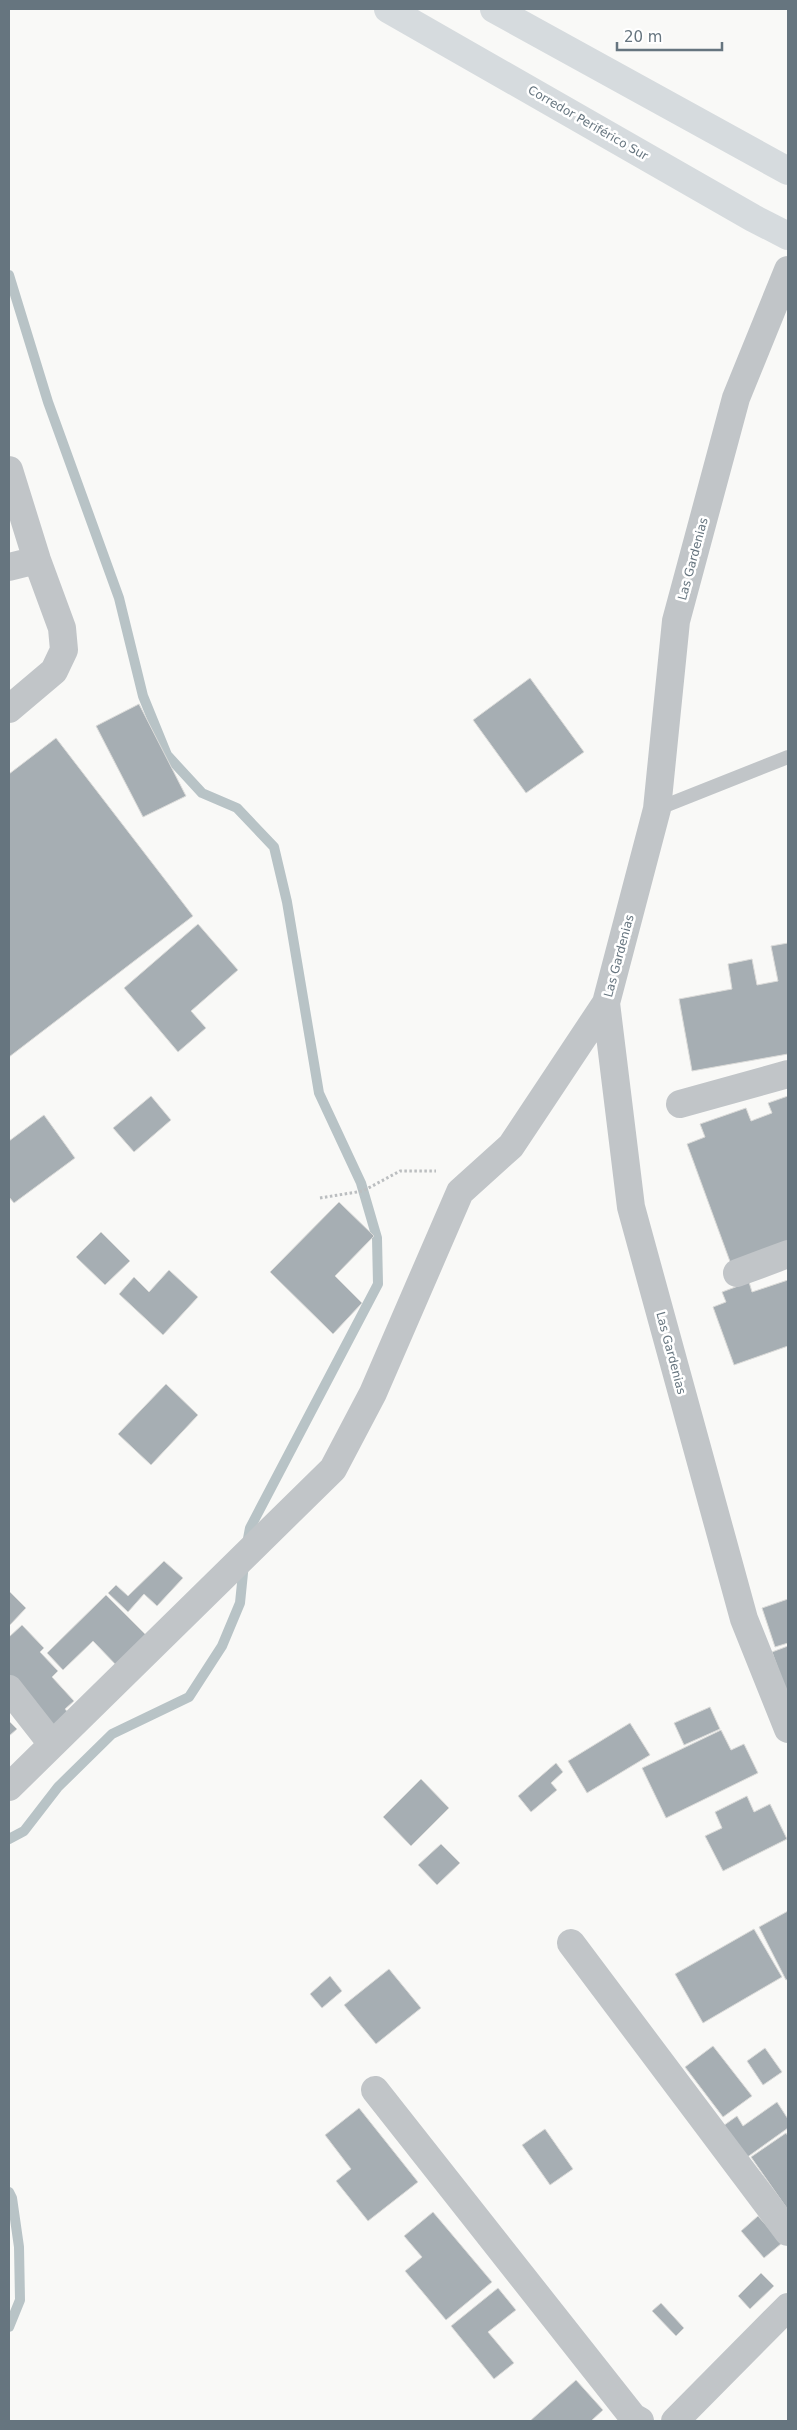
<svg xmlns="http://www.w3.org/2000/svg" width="797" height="2430" font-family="'DejaVu Sans',sans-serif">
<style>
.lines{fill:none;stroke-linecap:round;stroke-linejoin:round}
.stream{stroke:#b8c3c6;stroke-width:10}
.building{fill:#a6aeb3;stroke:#dbdbd9}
.path{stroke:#bbbec0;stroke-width:3;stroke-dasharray:2.5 2.5;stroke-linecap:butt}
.service{stroke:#c1c5c8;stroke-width:14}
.minor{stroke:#c1c5c8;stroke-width:28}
.primary{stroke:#d6dbde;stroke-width:28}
.labels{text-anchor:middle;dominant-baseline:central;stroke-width:5;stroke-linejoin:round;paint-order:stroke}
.street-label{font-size:12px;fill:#66757f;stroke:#fff}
</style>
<rect width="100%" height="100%" fill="#f9f9f7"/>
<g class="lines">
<path class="stream" d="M9 275 48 402 119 598 143 696 167 755 202 793 237 808 274 847 287 902 319 1093 361 1183 377 1238 378 1284 250 1528 247 1544
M9 1839 24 1831 58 1787 112 1734 189 1697 222 1646 240 1603 244 1563
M9 2192 12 2198 19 2247 20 2300 9 2327"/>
</g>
<path class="building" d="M530 678 584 752 526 793 473 720Z
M139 704 186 796 143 817 96 726Z
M56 738 193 916 9 1057V774Z
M198 924 238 970 191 1011 206 1028 178 1052 124 988Z
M788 943V1054L692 1071 679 999 732 989 728 964 752 959 757 985 778 981 771 946Z
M151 1096 171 1120 134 1152 113 1128Z
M788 1096V1247L732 1267 687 1144 705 1137 700 1124 746 1108 751 1121 772 1113 768 1103Z
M44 1115 75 1158 14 1203 9 1197V1141Z
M339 1202 374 1236 335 1276 362 1303 333 1334 270 1272Z
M101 1232 130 1261 105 1285 76 1257Z
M169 1270 198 1297 163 1335 119 1294 134 1277 149 1292Z
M788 1280V1346L734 1365 713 1307 726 1302 722 1292 749 1282 752 1292Z
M166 1384 198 1415 151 1465 118 1434Z
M164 1561 183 1578 157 1606 144 1594 128 1612 108 1593 116 1585 128 1596Z
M9 1591 26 1608 9 1626Z
M106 1595 148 1637 118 1667 93 1641 63 1670 47 1653Z
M788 1599V1643L775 1647 762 1608Z
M22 1625 44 1648 40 1652 58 1671 52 1677 74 1701 65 1709 70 1715 55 1729 9 1678V1637Z
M788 1646V1691L786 1692 772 1652Z
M710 1707 720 1729 684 1745 674 1723Z
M9 1721 17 1729 9 1736Z
M630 1723 650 1755 587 1793 568 1761Z
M721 1730 731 1750 744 1744 758 1773 666 1818 642 1768Z
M556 1763 563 1772 551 1783 557 1790 531 1812 518 1796Z
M421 1779 449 1808 411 1846 383 1817Z
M747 1796 754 1812 770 1804 787 1839 723 1871 705 1836 722 1828 715 1812Z
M441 1844 460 1863 437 1885 418 1865Z
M788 1911V1979L786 1980 759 1927Z
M754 1929 782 1977 703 2023 675 1974Z
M389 1969 421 2008 376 2044 344 2005Z
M330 1976 342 1991 322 2008 310 1994Z
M713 2046 752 2096 723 2117 685 2067Z
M765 2048 782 2072 763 2085 747 2061Z
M777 2102 788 2119V2128L746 2158 723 2126 737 2116 743 2126Z
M359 2108 418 2182 368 2221 336 2181 351 2169 325 2135Z
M545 2129 573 2169 550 2185 522 2145Z
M786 2133 788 2136V2210L751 2157Z
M433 2212 492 2282 446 2320 405 2271 422 2257 404 2236Z
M758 2216 782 2243 764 2258 741 2231Z
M761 2273 774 2286 750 2309 738 2296Z
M498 2288 516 2310 488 2332 514 2363 494 2379 451 2326Z
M661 2303 684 2328 676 2336 652 2311Z
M576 2380 603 2410 591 2421H530Z"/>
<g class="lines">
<path class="path" d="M320 1198 363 1191 400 1171H436"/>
<path class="service" d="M657 809 788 757"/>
<path class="minor" d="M788 270 736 398 676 621 657 809 606 1003 631 1207 744 1619 788 1729
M9 470 37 560 62 628 64 650 54 671 9 709
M9 567 37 560
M680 1104 788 1074
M737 1273 788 1254
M9 1689 52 1744
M9 1787 333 1469 373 1393 460 1192 511 1146 606 1003
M571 1943 788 2232
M375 2090 633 2417 640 2421
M675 2421 788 2307"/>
<path class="primary" d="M388 9 753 218 788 236
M494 9 788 171"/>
</g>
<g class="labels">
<g class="street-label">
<text transform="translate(588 123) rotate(30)">Corredor Periférico Sur</text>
<text transform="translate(693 559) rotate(-75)">Las Gardenias</text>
<text transform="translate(619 956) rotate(-75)">Las Gardenias</text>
<text transform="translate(671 1353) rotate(75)">Las Gardenias</text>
</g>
</g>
<rect width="797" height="2430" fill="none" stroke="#66757f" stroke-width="20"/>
<path d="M617 42v8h105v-8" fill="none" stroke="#66757f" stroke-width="2.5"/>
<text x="624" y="42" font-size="15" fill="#66757f" stroke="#ffffff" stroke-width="4" paint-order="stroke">20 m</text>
</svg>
